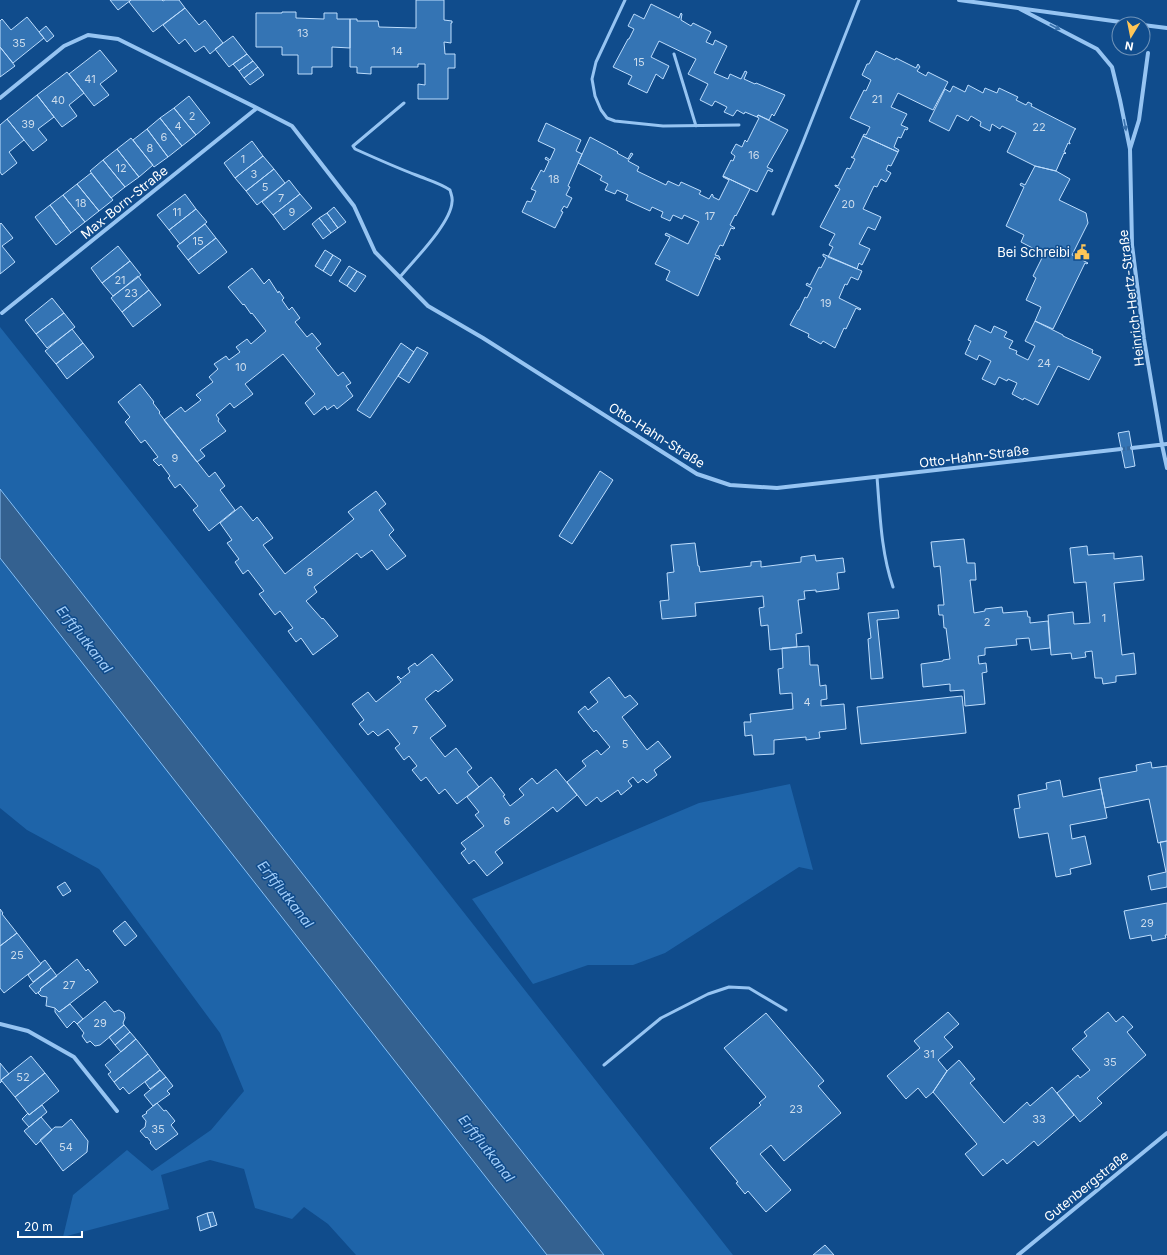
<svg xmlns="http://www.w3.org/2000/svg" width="1167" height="1255" font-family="Inter,sans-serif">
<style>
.green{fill:#1e64a9}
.water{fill:#346190;stroke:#87c0f6}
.building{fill:#3474b4;stroke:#bdddfd}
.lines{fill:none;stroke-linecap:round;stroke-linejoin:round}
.street-tunnel{stroke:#34679d;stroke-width:4;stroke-dasharray:4 2;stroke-linecap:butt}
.lane{stroke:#96c4f2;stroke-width:3}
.street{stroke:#96c4f2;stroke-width:4}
.oneway{fill:#3870ab}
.labels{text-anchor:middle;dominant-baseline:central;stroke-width:3;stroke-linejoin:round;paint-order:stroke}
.number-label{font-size:11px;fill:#ccdcec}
.street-label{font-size:13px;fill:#fff;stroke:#104c8c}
.poi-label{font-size:13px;fill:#fff;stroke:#104c8c;text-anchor:end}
.water-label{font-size:14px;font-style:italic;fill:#a2cefa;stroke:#104c8c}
</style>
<rect width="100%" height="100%" fill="#104c8c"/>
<path class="green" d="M0 327 311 718 733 1255H604L405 1004 0 489Z
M0 558 526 1228 547 1255H356L328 1224 304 1207 292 1219 255 1208 244 1169 210 1160 161 1175 169 1209 63 1237 73 1195 127 1150 152 1171 211 1130 244 1091 220 1033 99 869 27 830 0 808Z
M790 784 813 870 799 867 665 953 633 965H588L533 984 472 899 699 803Z"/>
<path class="water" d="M0 489 405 1004 604 1255H547L0 558Z"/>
<path class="building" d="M110 0H131L118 10Z
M131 0H162L163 1 165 0H179L185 8 153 32 129 2Z
M416 0H444V20L452 21V23H451V43L444 42 445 54H455V68H448V99H418V84L425 85V64H418V67H371V74L357 73V67H350V19H357V21H378L379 27 416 28Z
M651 4 679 18 681 13 682 14 681 20 691 26 693 23 711 32 706 42 713 45 715 40 727 46 714 73 728 79 730 74 741 79 745 71 747 72 744 79 755 84 756 83 785 95 774 116 772 114 769 120 758 115 757 117 745 112 744 114 737 110 733 116 724 112 727 107 715 101 712 106 700 100 708 84 688 74 696 59 659 41 651 57 669 66 663 79 656 74 647 93 628 84 632 76 613 67 628 39H629L634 29 628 26 634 14 644 19Z
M185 8 199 25 205 20 223 43 210 54 204 46 195 52 185 39 179 44 163 25Z
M282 12H296V18L324 19V13H337V19H350V48L332 47V67H312V74H298V55H282V47H256V13H282Z
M27 17 44 38 13 63 0 47V21L2 19 11 30Z
M46 26 54 36 47 42 39 32Z
M233 36 247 54 229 67 215 49Z
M0 47 15 66 0 77Z
M100 50 117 71 100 84 109 95 94 106 69 74Z
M876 51 895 60 896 58 916 68 918 64 920 67 917 71 926 76 928 72 948 82 933 110 898 93 891 107 907 114 901 125 908 128 907 130 905 129 901 138 898 137 894 147 899 150 898 152 863 136 864 134 866 135 870 127 850 118 864 90 866 91 871 80 862 75 867 64H869Z
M247 54 253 61 239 71 233 64Z
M253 61 258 67 244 78 239 71Z
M258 67 264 75 250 85 244 78Z
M67 72 84 93 69 105 77 116 62 127 37 95Z
M968 85 983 93 985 88 997 93 999 88 1018 97 1016 100 1026 105 1028 102 1032 104 1031 106 1076 129H1075L1069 142 1070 143V144L1068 143 1064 152 1066 153 1065 154 1064 153 1056 171 1035 166 1007 152 1016 133 1002 126 1000 129 992 124 990 131 980 126 981 122 971 116 968 121 957 115 949 131 929 121 945 89 950 92 953 86 965 92Z
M37 95 54 117 38 129 47 140 33 151 7 119Z
M189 96 210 123 196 135 174 108Z
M174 108 196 135 182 146 160 118Z
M758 115 788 130 767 167 773 170 772 172 768 170 757 192 723 176 731 160 733 161 735 156 731 153 736 144 742 147 745 140 747 142 759 118 757 117Z
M160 118 182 146 168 157 147 129Z
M7 119 24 140 9 152 17 163 2 175 0 172V125Z
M546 123 581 140 576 151 582 154 568 186 570 187 566 195 572 198 567 208 564 206 561 211 563 212 555 228 522 212 527 201 531 202 536 191 531 189 541 170 544 172 549 161 545 159 546 157 550 160 555 149 538 141Z
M147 129 168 157 154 167 133 140Z
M863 136 898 152 891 166 888 165 886 170 891 173 886 182 881 179 877 187 874 186 863 209 881 217 875 230 868 227 859 244 870 249 862 265 859 263 857 269 828 257 833 247 829 245 835 234 820 227 840 189 835 186V185L838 186 847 168 850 169 855 159 851 157H853Z
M590 137 618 152 617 153 628 159 631 153 633 154 628 161 639 167 637 171 666 185 668 181 679 186 681 182 701 191 699 194 709 199 712 194 713 195V197L719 200 729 180 723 177V176L750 189 736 216 735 215 730 225 735 228 734 229 731 228 723 246 720 245 715 255 719 256V257L720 258V260L715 257 698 296 666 280 670 271 655 264 670 237 665 235 666 233 688 244 699 222 684 215 682 219 673 215 670 221 661 217 663 212 652 207 650 211 626 200 628 195 617 190 615 194 605 190 608 184 600 180 602 176 578 163Z
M131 138 153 165 139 177 117 149Z
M252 141 263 156 235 178 224 163Z
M117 149 139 177 125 187 103 160Z
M263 156 274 169 246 191 235 178Z
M103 160 125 187 111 198 90 171Z
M1035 166 1056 171 1070 179 1059 200 1086 213 1088 223 1072 255 1088 263 1087 264 1085 263 1053 329 1035 321 1041 307 1026 300 1036 278 1033 276 1044 254 1021 242 1024 235 1006 226 1024 187 1020 185 1021 183 1025 185Z
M274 169 285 183 257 205 246 191Z
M91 173 113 200 99 211 77 184Z
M289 180 300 194 273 215 262 202Z
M77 184 99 211 85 222 63 195Z
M185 194 196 209 169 230 157 215Z
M300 194 312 208 284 230 273 215Z
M63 195 85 222 71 233 50 205Z
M50 205 71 233 56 245 35 217Z
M334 207 346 222 338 228 327 213Z
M196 209 207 222 180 244 169 230Z
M327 213 338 228 331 233 319 218Z
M319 218 331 233 323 239 312 224Z
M1 223 13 238 2 246 15 262 0 274V224Z
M205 224 216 238 188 260 177 246Z
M216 238 227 252 199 274 188 260Z
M118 246 130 261 102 283 91 268Z
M325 250 333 255 323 271 315 266Z
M823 254 862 271 858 280 851 277 847 285 845 284 839 298 861 309 860 310 856 308 846 329 844 328 835 348 823 341 821 344 808 337 809 334 790 325 798 310H799L805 297 807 298 812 288 806 285 807 283 810 285 819 267 821 268 826 258 823 256Z
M333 255 341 260 331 276 323 271Z
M130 261 141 275 113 296 102 283Z
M349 266 357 271 347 286 339 281Z
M252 268 264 284 269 279 278 293 279 291 284 298 282 300 289 310 292 307 300 318 295 322 307 337 312 333 321 344 316 348 338 376 343 372 351 383 346 386 353 396 337 409 334 405 327 410 325 406 314 415 305 403 315 394 283 354 245 384 253 394 234 408 230 403 216 415 219 419 218 421 226 431 200 450 205 456 197 462 164 420 181 407 185 412 201 400 196 395 213 382 209 377 218 369 214 364 226 356 229 360 240 352 236 347 247 339 251 344 266 331 252 313 251 314 244 304 243 305 228 287Z
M357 271 366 276 355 292 347 286Z
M138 276 149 290 122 312 111 298Z
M149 290 161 305 133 327 122 312Z
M52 298 64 313 36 334 25 320Z
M64 313 75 327 47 348 36 334Z
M1035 321 1063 335V336L1093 350 1092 353 1101 357 1089 380 1058 366 1038 405 1024 398 1023 400 1012 394 1017 383 1008 379 1007 381 999 377 995 385 982 379 991 361 979 355 977 360 965 354 971 341 968 340 975 325 991 333 994 326 1007 332 1004 337 1013 341 1009 348 1017 351 1016 354 1028 360 1035 346 1025 341Z
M72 329 83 343 56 364 45 351Z
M83 343 94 357 67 379 56 364Z
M401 343 414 352 370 418 357 410Z
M417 347 428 353 409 383 398 376Z
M140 384 154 402 153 403 160 412 159 413 209 477 215 472 225 486 220 490 235 510 209 531 193 510 198 506 180 484 175 488 168 478 170 476 161 464 159 466 153 460 158 457 145 440 141 443 125 422 130 417 118 402Z
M1129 431 1135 466 1125 468 1118 433Z
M600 471 613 480 572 544 559 536Z
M376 491 386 504 379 510 394 530 389 535 406 556 387 570 372 550 361 558 357 553 314 587 317 592 306 601 322 619 323 618 338 636 313 655 301 638 296 642 288 631 293 628 280 611 275 615 259 594 264 591 248 570 243 574 235 562 239 559 227 543 232 540 220 523 241 506 253 521 257 517 273 538 263 545 285 574 354 519 348 512Z
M964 539 967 563H975L976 580H970L974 613 985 611V609L1002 607 1003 613 1027 611 1028 617H1030V623L1048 621 1050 648 1031 650 1029 638 1016 639 1017 645 985 648V655L978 656 979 664 986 663 987 672 982 673 985 704 965 706 964 690 950 691V684L923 687 921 664 943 661V660L950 659 946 628H944L943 615H939L938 605H944L940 566 934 567 931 542Z
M695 543 698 566H699L700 572 751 566V562L761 561V567L801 562V557L815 555 816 561 843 558 845 572 837 573 839 589 816 592V590L804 591 805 599 798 600 802 633 796 634 797 647 770 650 768 625 761 626 759 608 764 607 763 596 695 603 696 616 662 619 660 601 669 600 667 573 674 572 671 545Z
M1087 546 1088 555 1114 553V559L1142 556 1144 580 1114 583 1122 655 1134 653 1136 674 1116 676V682L1103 684 1102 678H1095L1092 651 1085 652 1086 657 1072 659 1071 653 1051 655 1048 615 1073 612 1074 624 1090 623 1086 582 1074 583 1070 548Z
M898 610 899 618 877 620 883 678 871 679 868 639 871 638 868 613Z
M809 646 810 665H818L820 686 826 685 827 699 821 700V706L844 704 846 729 819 732 820 738 806 740V737L774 740V754L754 755 752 735 745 736 744 722H751L750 714 793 709 792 693 780 694 778 669 783 668 782 648Z
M432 654 453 680 438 692 436 690 425 699 446 726 430 738 445 757 456 748 472 768 467 772 479 787 457 804 445 789 439 794 426 777 421 781 412 770 417 766 409 756 404 760 395 748 400 744 388 729 378 736 373 731 368 735 359 724 364 720 352 704 368 692 376 702 401 682 397 677 398 676 401 679 410 672 408 668 415 663 417 666Z
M609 677 625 698 630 695 638 704 622 717 647 750 658 741 671 757 654 770 657 775 647 783 643 779 638 783 633 777 628 781 632 786 621 795 618 790 601 802 597 797 586 806 567 782 586 766 582 761 597 750 601 755 610 747 596 730 594 732 578 712 585 706 588 710 598 702 590 692Z
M962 696 966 733 861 744 857 707Z
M1151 762 1152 768 1167 766V841L1158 843 1149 799 1105 808 1099 778 1137 771 1136 765Z
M556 769 577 795 557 812 553 807 495 852 503 863 487 876 474 860 469 864 461 853 466 849 461 843 484 826 475 815 479 812 467 797 491 777 505 795 503 796 510 806 524 795 519 789 532 778 537 784Z
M1060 780 1063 797 1101 789 1107 818 1070 825 1072 839 1085 836 1091 864 1070 869 1071 874 1056 877 1048 833 1019 838 1014 809 1020 808 1018 795 1047 789 1046 783Z
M1167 841V887L1151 890 1148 876 1166 872 1160 842Z
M65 882 71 891 63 896 57 887Z
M1167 903V935H1165L1166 938 1152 941 1151 935 1130 939 1124 911Z
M0 909 3 913 2 914 17 933 0 946Z
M125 921 137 936 125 946 113 931Z
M17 933 41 964 4 993 0 988V946Z
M77 959 86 971 88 969 98 982 59 1012 55 1008 47 1006H46L47 997 41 996 38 993 41 990 40 989Z
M45 960 51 968 33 982 28 975 41 964V963Z
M51 968 57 976 40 989 41 990 36 994 29 986Z
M105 1001 114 1012 119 1010 124 1013 125 1018 123 1023 124 1025 100 1045 95 1046 90 1041 87 1043 82 1036 84 1033 77 1024Z
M70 1004 83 1019 77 1024 74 1021 67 1028 55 1012V1008L59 1012Z
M948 1012 959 1024 944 1037 953 1047 938 1060 947 1071 933 1092 926 1098 918 1088 906 1099 887 1076 920 1048 914 1041Z
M1108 1012 1116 1022 1123 1016 1133 1027 1127 1032 1146 1055 1097 1098 1102 1103 1080 1122 1057 1093 1078 1075 1080 1078 1090 1070 1072 1049 1087 1036 1084 1032Z
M766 1013 824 1081 818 1086 841 1113 784 1161 771 1145 760 1154 791 1190 766 1212 748 1191 745 1194 736 1183 738 1182 710 1148 761 1105 759 1103 766 1097 724 1048Z
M124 1025 130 1032 115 1045 109 1037Z
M130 1032 136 1039 121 1052 115 1045Z
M136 1039 148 1054 114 1082 108 1074 111 1072 105 1065Z
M148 1054 160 1070 129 1094 123 1087 120 1090 114 1082Z
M31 1056 45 1073 15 1097 1 1080Z
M959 1060 975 1079 970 1083 1004 1123 1027 1102 1030 1106 1052 1087 1074 1115 1038 1146 1034 1141 1007 1164 1003 1159 983 1176 965 1154 977 1144 933 1092 947 1071Z
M0 1063 9 1074 1 1080 2 1081 0 1083Z
M160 1070 166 1077 150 1089 145 1082Z
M45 1073 59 1091 29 1115 15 1097Z
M166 1077 173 1086 167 1091 170 1094 153 1106 144 1095Z
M157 1103 164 1111 166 1110 175 1121 171 1125 178 1134 156 1150 150 1143 151 1142 147 1137 146 1138 140 1131 145 1127 146 1121 142 1116 147 1113 146 1112Z
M42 1105 47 1112 29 1127 22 1119 28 1113 29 1115Z
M41 1117 52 1130 36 1145 24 1131Z
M71 1119 88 1141 87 1152 63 1171 40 1140 55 1127H62Z
M213 1212 217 1225 211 1227 207 1213Z
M207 1213 211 1227 200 1231 197 1217Z
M825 1245 834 1255H813Z"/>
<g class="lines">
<path class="street-tunnel" d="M1121 449 1132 448"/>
<path class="lane" d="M625 0 596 62 592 79 595 96 601 110 607 118 615 121 663 126 739 125
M674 54 696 126
M773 214 803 142 859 0
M400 277C414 260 451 223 452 202 453 198 451 194 450 190 440 183 428 180 416 175 395 167 375 158 355 149L353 146 404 103
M877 477C880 514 881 552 893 587
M604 1065 661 1018 708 994 729 987 749 988 786 1010"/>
<path class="street" d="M959 0 1135 24
M1020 9 1097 49 1112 67 1120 100 1130 149 1132 245 1144 339 1162 445 1167 468
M1143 25 1167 28
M0 98 64 46 88 35 118 39 257 108 292 126 354 206 375 252 428 306 483 338 697 474 730 485 777 488 1121 449
M1130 149 1139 120 1148 53
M2 313 257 108
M1132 448 1167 444
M0 1024 28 1031 74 1057 117 1111
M1018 1255 1167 1133"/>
</g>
<defs><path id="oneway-solid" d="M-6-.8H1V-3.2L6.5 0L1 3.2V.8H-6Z"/></defs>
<g class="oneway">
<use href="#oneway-solid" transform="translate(1055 27) rotate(28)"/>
<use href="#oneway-solid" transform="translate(1125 125) rotate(79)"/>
</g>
<defs>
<g id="civic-bare" transform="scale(1.2)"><path d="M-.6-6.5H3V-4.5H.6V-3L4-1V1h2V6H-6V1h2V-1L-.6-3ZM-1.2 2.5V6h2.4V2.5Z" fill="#ffc657" stroke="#104c8c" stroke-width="2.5" paint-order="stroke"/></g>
</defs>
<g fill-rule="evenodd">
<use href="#civic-bare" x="1082" y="252"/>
</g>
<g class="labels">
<g class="number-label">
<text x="303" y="33">13</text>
<text x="19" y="43">35</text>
<text x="397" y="51">14</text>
<text x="639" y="62">15</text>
<text x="90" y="79">41</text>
<text x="877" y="99">21</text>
<text x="58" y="100">40</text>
<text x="192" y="116">2</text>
<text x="28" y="124">39</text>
<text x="178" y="126">4</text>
<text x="1039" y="127">22</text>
<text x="164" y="137">6</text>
<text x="150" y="148">8</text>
<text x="754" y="155">16</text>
<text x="243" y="159">1</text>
<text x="121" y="168">12</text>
<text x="254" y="174">3</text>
<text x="554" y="179">18</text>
<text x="265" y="187">5</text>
<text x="281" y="198">7</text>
<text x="81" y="203">18</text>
<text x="848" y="204">20</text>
<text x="177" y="212">11</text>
<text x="292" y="212">9</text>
<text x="710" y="216">17</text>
<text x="198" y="241">15</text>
<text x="120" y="280">21</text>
<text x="131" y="293">23</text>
<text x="826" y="303">19</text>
<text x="1044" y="363">24</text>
<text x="241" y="367">10</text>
<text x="175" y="458">9</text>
<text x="310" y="572">8</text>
<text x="1104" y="618">1</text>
<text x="987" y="622">2</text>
<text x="807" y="702">4</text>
<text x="415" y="730">7</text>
<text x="625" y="744">5</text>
<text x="507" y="821">6</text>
<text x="1147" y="923">29</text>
<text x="17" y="955">25</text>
<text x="69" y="985">27</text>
<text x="100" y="1023">29</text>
<text x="929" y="1054">31</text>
<text x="1110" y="1062">35</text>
<text x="23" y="1077">52</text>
<text x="796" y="1109">23</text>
<text x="1039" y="1119">33</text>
<text x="158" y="1129">35</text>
<text x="66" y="1147">54</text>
</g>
<g class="street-label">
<text transform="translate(124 202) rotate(-39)">Max-Born-Straße</text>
<text transform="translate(1131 298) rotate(-97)">Heinrich-Hertz-Straße</text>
<text transform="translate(657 435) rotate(32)">Otto-Hahn-Straße</text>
<text transform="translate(974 456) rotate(-7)">Otto-Hahn-Straße</text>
<text transform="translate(1086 1186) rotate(-39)">Gutenbergstraße</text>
</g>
<g class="poi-label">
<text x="1070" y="252">Bei Schreibi</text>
</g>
<g class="water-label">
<text transform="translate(85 639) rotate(52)">Erftflutkanal</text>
<text transform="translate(286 894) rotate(52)">Erftflutkanal</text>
<text transform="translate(487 1148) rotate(52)">Erftflutkanal</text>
</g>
</g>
<g transform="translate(1131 36) rotate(190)"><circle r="19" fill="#104c8c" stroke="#7094ba"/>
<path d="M0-3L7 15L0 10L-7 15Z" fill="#ffc657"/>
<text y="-6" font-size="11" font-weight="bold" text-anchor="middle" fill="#ffffff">N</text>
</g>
<path d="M18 1231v6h64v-6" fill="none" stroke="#ffffff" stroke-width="2"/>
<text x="24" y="1231" font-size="12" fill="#ffffff" stroke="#104c8c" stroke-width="3" paint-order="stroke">20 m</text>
</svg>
